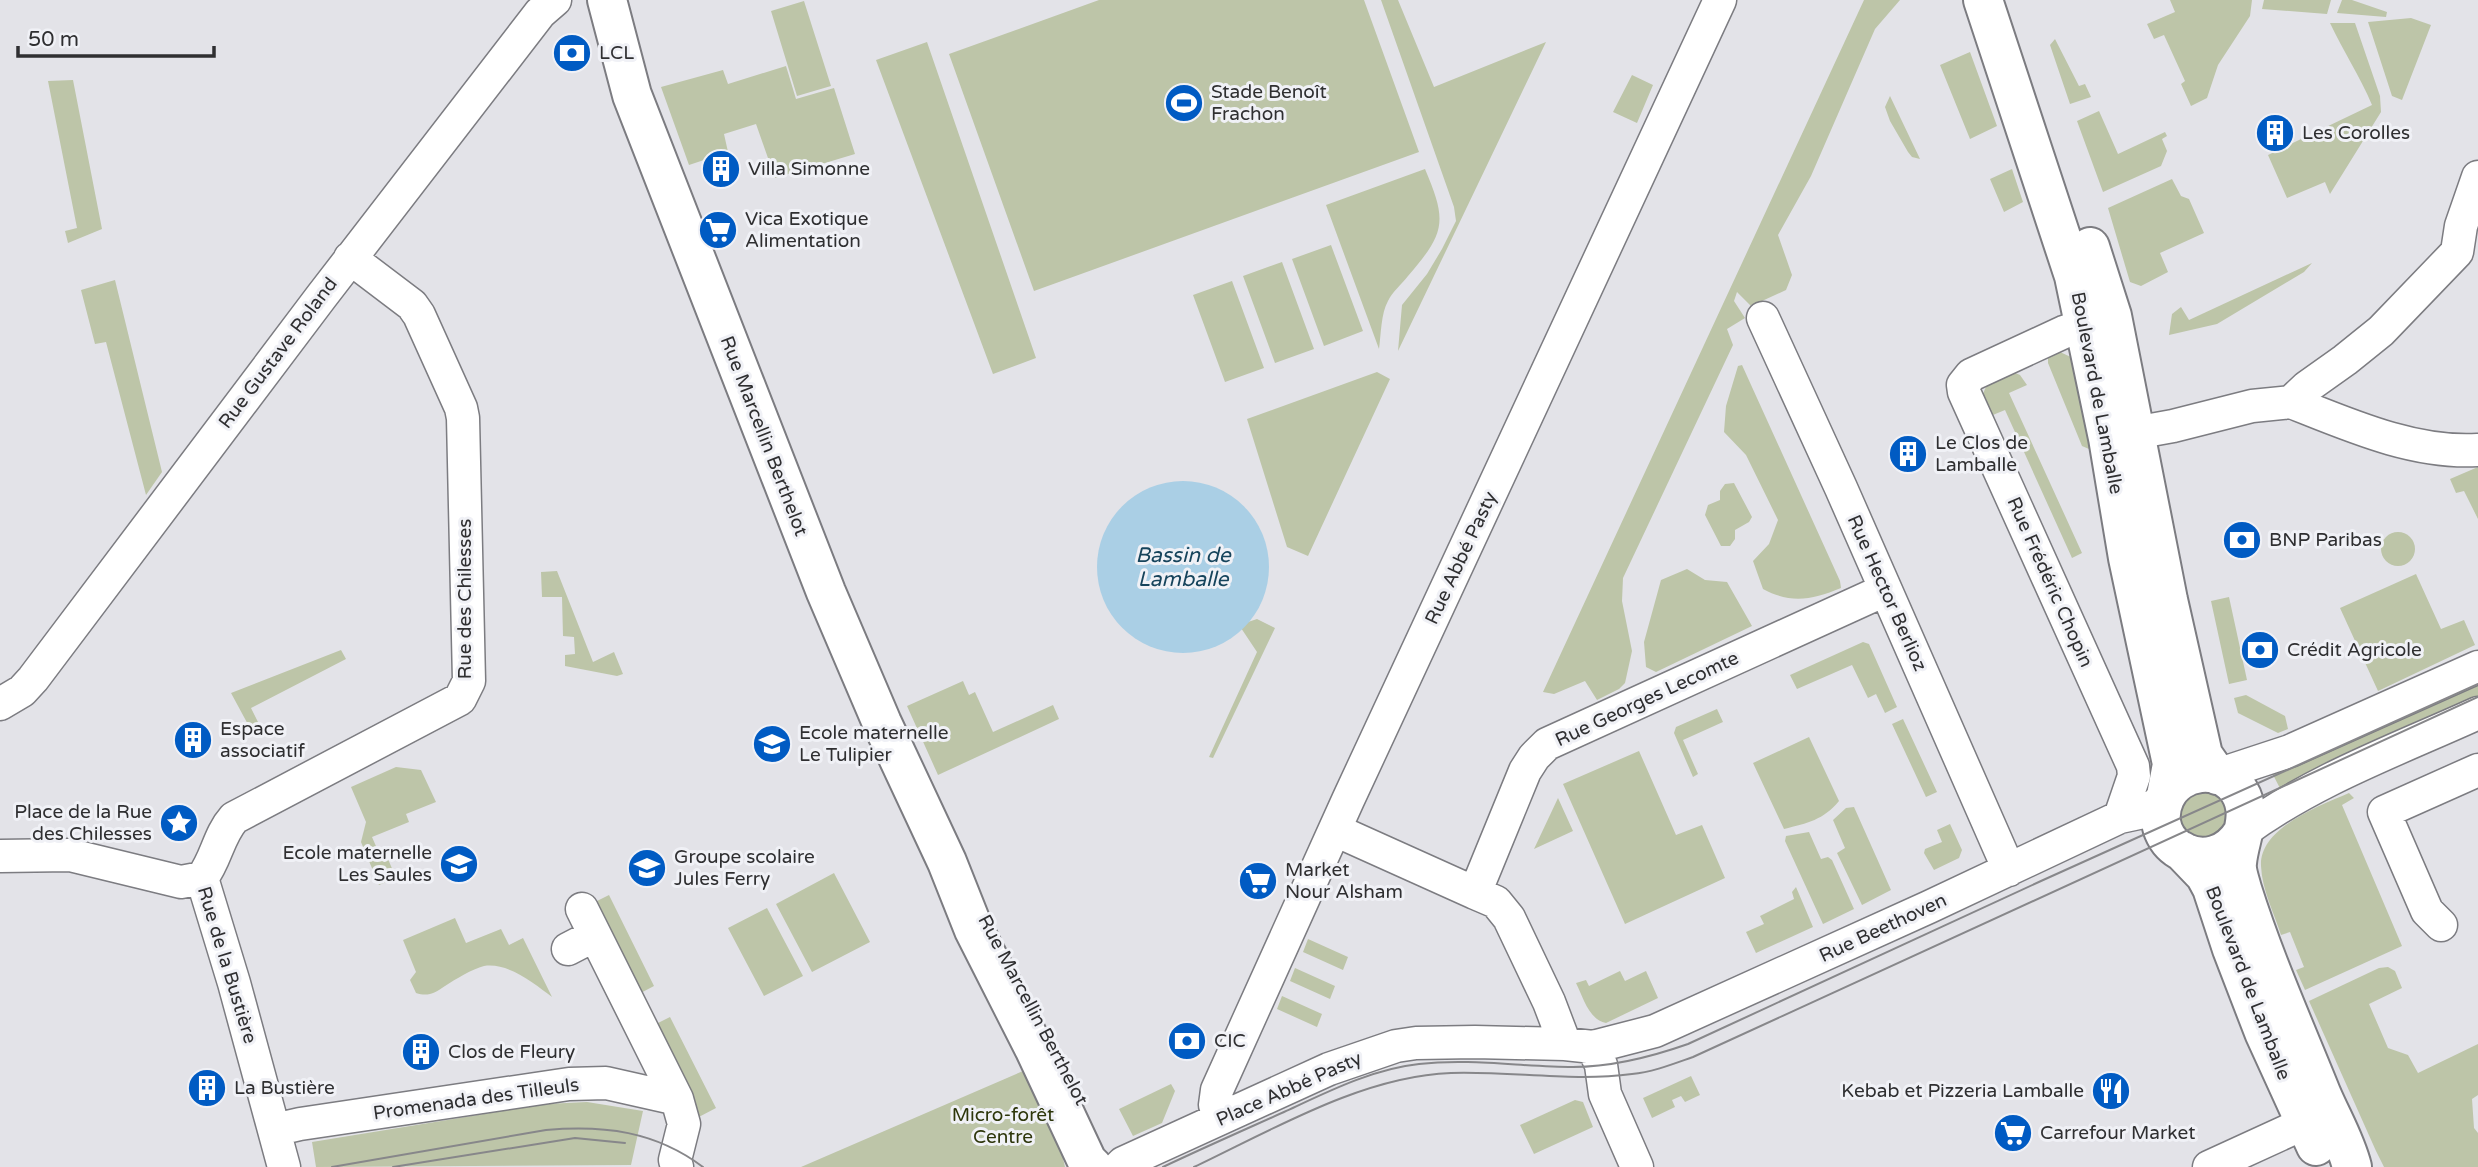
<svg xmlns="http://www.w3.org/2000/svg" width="2478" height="1167" font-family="'Varela Round',sans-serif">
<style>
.green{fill:#bdc5a8}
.water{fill:#aacfe5}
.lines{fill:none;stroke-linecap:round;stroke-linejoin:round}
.street-casing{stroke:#7c7c81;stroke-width:35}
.secondary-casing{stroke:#7c7c81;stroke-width:42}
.street{stroke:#fff;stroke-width:32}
.secondary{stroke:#fff;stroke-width:38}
.tram{stroke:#87878a;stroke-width:2}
.labels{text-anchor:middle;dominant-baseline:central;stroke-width:6;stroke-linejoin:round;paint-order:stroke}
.poi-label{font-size:19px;fill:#2f2f31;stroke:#f0f1f6;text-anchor:start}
.street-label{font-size:19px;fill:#2f2f31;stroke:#f0f1f6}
.park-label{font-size:19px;fill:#2d360a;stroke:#f0f1f6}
.water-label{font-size:21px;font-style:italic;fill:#16445c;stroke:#f0f1f6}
</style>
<rect width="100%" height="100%" fill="#e3e3e8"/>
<path class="green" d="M1099 0H1364L1419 152 1034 291 949 54Z
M1381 0H1398L1434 87 1546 42 1398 351 1402 305 1427 274 1442 249 1456 221 1454 207Z
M1864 0H1900L1875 29 1811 176 1778 235 1792 275 1786 290 1751 306 1737 292 1734 301 1745 318 1727 329 1733 345 1623 578 1622 601 1632 651 1625 683 1619 689 1597 700 1585 681 1554 694 1543 692Z
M2170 0H2252L2250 16 2218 65 2207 98 2191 106 2181 84 2185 81 2164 35 2154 39 2147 24 2175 12Z
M2264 0H2331L2327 14 2262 9Z
M2342 0H2352L2387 12 2386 17 2337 13Z
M804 1 831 86 797 96 771 11Z
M2411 18 2431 25 2402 100 2392 96 2368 22Z
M2330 23H2355L2380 96 2381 112 2330 194 2325 182 2287 198 2268 155 2372 105C2360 76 2343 51 2330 23Z
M2055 39 2079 86 2085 84 2091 97 2070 104 2050 45Z
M927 42 1036 358 993 374 876 60Z
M1970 52 1997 126 1970 139 1940 65Z
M786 66 796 99 834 88 855 154 775 178 756 124 724 134 728 152 689 165 661 87 723 70 728 84Z
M1632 75 1653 85 1637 123 1613 112Z
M73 80 102 229 68 243 65 231 77 228 48 81Z
M1890 96 1920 159 1912 157 1908 152 1890 121 1885 107Z
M2099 111 2118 154 2165 132 2167 136 2162 139 2167 151 2161 166 2103 192 2077 121Z
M1425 169C1447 221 1446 232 1408 276 1402 284 1392 292 1388 301 1381 313 1381 335 1379 349L1326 205Z
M2012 169 2023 202 2004 212 1990 179Z
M2172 179 2181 196 2189 199 2204 233 2160 253 2168 272 2141 286 2130 282 2108 208Z
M1331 245 1363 331 1324 346 1292 259Z
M1282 262 1314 349 1275 363 1243 276Z
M2312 263 2304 272 2217 324 2169 335 2172 314 2181 307 2189 320Z
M115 280 162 472 146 495 106 342 95 344 81 290Z
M1232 281 1264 368 1225 382 1193 295Z
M2060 352 2073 358 2091 445 2089 449 2082 446 2048 363V358Z
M1742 365 1840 581 1841 588C1812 600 1791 604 1763 589L1753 561 1769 544 1778 520 1746 455 1724 432 1726 406 1738 366Z
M1377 372 1390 379 1308 556 1287 547 1247 419Z
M2013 372 2020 375 2027 385 2009 393 2082 553 2072 558 2005 410 1988 417C1977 388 1985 383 2013 372Z
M2478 467V519L2464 491 2456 493 2450 479Z
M1734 483 1752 517 1749 522 1735 530V539L1730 546H1721L1705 515 1708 505 1720 500V491L1725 484Z
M2381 549a17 17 0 1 1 34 0a17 17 0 1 1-34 0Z
M1687 569 1705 580 1727 582 1752 626 1656 672 1646 667 1644 642 1661 580Z
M557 571 593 662 614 652 623 674 617 676 565 666V655L575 654 574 637 563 636 562 597H542L541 572Z
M2416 574 2441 629 2464 620 2475 645 2378 691 2340 608Z
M2229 597 2247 680 2229 684 2211 601Z
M1257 619 1275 628 1213 758 1209 757 1257 652 1239 625Z
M1863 642 1869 644 1897 707 1885 713 1876 694 1868 698 1852 665 1797 689 1790 675Z
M341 650 346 659 251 708 260 726 251 730 231 693Z
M2478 678V702L2284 796 2270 769Z
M963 681 969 695 975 692 993 732 1053 705 1059 719 938 775 907 706Z
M2246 695 2285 716 2288 729 2278 733 2238 713 2234 698Z
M1717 709 1723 722 1683 740 1698 774 1693 777 1674 733 1676 727Z
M1903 719 1937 792 1926 797 1892 724Z
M1809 737 1839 801C1823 820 1808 823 1784 829L1753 763Z
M1639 751 1676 835 1702 825 1725 878 1625 924 1563 784Z
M396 767 421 770 436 802 406 814 409 822 372 837 382 860 388 859 396 878 379 885 361 842 366 822 351 787Z
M2207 785 2234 810 2216 843 2181 834 2176 806Z
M2349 793 2354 798 2342 805 2402 946 2305 990 2296 970 2304 967 2290 932 2281 935C2274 913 2262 890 2261 866 2259 828 2319 806 2349 793Z
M1558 798 1573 831 1534 849Z
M1854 807 1891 890 1862 905 1837 853 1845 848 1833 820 1846 808Z
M1950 824 1962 850 1959 858 1934 870 1924 853 1925 849 1942 842 1937 830Z
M1809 832 1821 859 1828 857 1832 860 1854 909 1823 924 1785 841 1786 836Z
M834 873 870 942 812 972 776 904Z
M1796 887 1813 927 1756 953 1746 932 1764 924 1760 916 1794 899 1792 892Z
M609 895 654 986 635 996 591 904Z
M767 908 803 976 764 996 728 928Z
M455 918 466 943 501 929 509 945 523 938 552 997C535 984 508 962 484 966 472 969 456 979 445 986 435 993 428 997 416 993L410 980 416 972 403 940Z
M1308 939 1348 957 1343 970 1303 952Z
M2388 967 2395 971 2402 988 2369 1004 2388 1048 2408 1055 2418 1073 2478 1044V1095L2472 1099 2474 1128 2478 1133V1167H2384L2376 1151 2309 1001 2379 968Z
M1295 968 1335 986 1330 999 1290 981Z
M1620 971 1625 981 1646 971 1658 998 1606 1023C1589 1020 1583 997 1576 983L1586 980 1589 986Z
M1282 996 1322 1014 1317 1027 1277 1009Z
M670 1017 716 1108 695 1119 650 1027Z
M1023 1071 1062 1154 1065 1167H801Z
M1691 1076 1700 1095 1685 1102 1681 1096 1672 1100 1675 1107 1652 1118 1643 1098Z
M1171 1084 1175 1091 1162 1123 1133 1136 1119 1109Z
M1575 1100 1583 1102 1593 1127 1534 1154 1520 1125Z
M587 1102 643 1111 631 1165 316 1167 312 1142 546 1104Z"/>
<path class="water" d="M1097 567a86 86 0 1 1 172 0a86 86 0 1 1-172 0Z"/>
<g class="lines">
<g class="street-casing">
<path id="street" d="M1763 318 1841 488 2009 870
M2107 318 2064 332 1971 375 1963 385 1964 392 2133 766 2134 776 2120 817
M2291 402C2349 425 2414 454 2478 450
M2112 437 2173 426 2252 406 2291 402 2307 387 2345 360 2381 331 2457 252 2461 226 2478 177
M0 704 22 691 33 679 321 297 540 13 555 0
M2217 775 2290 751 2478 667
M1335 830 1475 893 1525 771 1534 757 1547 744 1885 590
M2243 832C2313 780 2399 749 2478 713
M0 856 70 855 181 882 202 878
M202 878C217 858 218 836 234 818L460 699 469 681 463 418 461 408 419 315 412 305 350 258
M202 878 234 983 284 1167
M1475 893 1496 902 1509 918 1549 1002 1565 1044
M582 909 677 1099 684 1124 675 1160 677 1167
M2441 925 2427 911 2384 812 2478 770
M568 949 595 935
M1593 1047 1601 1065 1605 1094 1637 1167
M1221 1118 1215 1105 1217 1090 1348 800 1720 0
M274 1130 300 1124 569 1084 606 1083 677 1099
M1119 1167 1123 1163 1329 1069 1396 1046 1416 1043 1475 1042 1565 1044 1593 1047 1655 1031 1929 907 2120 817 2148 811 2166 796
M2209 1167 2305 1123"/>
</g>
<g class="secondary-casing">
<path id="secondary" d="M607 0 632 95 826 592 882 723 947 862 974 930 1035 1050 1087 1161 1093 1167
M1983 0 2074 276 2108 438 2128 558 2172 764 2166 796
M2090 247 2112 316 2168 600 2203 755 2217 775
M2243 832C2212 883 2143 847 2165 798 2178 769 2221 763 2239 791 2254 815 2239 838 2237 863 2236 871 2240 881 2242 889 2264 959 2294 1026 2321 1093 2331 1117 2346 1142 2352 1167
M2182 851 2205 875 2212 888 2232 949 2264 1032 2316 1146"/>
</g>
<use href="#street" class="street"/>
<use href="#secondary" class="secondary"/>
<path class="tram" d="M332 1167 546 1130C604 1125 655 1131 703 1167
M393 1167 575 1138 625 1143
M1163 1167C1203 1148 1244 1130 1284 1112 1327 1092 1372 1069 1419 1064 1471 1058 1522 1067 1573 1067 1613 1067 1651 1057 1688 1044L2041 881 2478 684
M1194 1167C1272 1130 1363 1076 1451 1073 1512 1071 1572 1082 1632 1074 1653 1072 1673 1064 1693 1057L2478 697"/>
</g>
<defs>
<g id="bank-disc" transform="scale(2.0125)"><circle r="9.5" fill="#005bc3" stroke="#f0f1f6"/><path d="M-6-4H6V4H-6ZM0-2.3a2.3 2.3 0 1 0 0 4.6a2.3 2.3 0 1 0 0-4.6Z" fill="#fff"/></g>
<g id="stadium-disc" transform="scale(2.0125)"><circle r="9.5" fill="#005bc3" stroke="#f0f1f6"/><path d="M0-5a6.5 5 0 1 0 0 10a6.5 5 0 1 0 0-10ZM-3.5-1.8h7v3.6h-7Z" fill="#fff"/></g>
<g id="building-disc" transform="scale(2.0125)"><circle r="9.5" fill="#005bc3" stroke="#f0f1f6"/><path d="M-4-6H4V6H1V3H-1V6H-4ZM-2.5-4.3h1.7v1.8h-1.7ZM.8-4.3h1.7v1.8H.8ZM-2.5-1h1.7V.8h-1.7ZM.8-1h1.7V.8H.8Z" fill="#fff"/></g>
<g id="supermarket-disc" transform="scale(2.0125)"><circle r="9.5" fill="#005bc3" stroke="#f0f1f6"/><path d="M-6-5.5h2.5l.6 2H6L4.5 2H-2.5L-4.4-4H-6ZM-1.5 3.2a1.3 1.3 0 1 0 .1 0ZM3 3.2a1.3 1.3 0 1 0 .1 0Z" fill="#fff"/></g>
<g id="school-disc" transform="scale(2.0125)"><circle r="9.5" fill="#005bc3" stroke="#f0f1f6"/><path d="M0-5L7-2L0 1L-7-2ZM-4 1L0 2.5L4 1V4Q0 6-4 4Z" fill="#fff"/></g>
<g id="sight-disc" transform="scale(2.0125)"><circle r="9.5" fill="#005bc3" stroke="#f0f1f6"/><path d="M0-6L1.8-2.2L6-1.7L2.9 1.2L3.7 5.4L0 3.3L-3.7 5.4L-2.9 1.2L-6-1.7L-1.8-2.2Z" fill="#fff"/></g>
<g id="restaurant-disc" transform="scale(2.0125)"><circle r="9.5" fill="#005bc3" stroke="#f0f1f6"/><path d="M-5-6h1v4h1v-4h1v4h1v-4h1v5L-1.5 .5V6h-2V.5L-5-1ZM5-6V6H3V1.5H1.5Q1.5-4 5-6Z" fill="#fff"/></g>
</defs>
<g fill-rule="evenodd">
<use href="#bank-disc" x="572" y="53"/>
<use href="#stadium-disc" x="1184" y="103"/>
<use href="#building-disc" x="2275" y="133"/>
<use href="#building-disc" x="721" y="169"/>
<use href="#supermarket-disc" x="718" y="230"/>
<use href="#building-disc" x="1908" y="454"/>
<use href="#bank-disc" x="2242" y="540"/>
<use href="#bank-disc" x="2260" y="650"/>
<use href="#building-disc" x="193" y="740"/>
<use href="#school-disc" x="772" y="744"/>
<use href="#sight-disc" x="179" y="823"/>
<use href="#school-disc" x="459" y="864"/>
<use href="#school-disc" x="647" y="868"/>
<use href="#supermarket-disc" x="1258" y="881"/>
<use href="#bank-disc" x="1187" y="1041"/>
<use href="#building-disc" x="421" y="1052"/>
<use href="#building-disc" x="207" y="1088"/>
<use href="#restaurant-disc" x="2111" y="1091"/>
<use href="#supermarket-disc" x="2013" y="1133"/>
</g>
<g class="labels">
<g class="poi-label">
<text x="599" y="53">LCL</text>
<text x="1211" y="92">Stade Benoît<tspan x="1211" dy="22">Frachon</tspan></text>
<text x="2302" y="133">Les Corolles</text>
<text x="748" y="169">Villa Simonne</text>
<text x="745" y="219">Vica Exotique<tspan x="745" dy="22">Alimentation</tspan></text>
<text x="1935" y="443">Le Clos de<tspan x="1935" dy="22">Lamballe</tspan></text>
<text x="2269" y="540">BNP Paribas</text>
<text x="2287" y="650">Crédit Agricole</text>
<text x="220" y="729">Espace<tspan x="220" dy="22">associatif</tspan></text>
<text x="799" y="733">Ecole maternelle<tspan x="799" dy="22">Le Tulipier</tspan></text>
<text x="152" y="812" text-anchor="end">Place de la Rue<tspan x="152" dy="22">des Chilesses</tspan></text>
<text x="432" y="853" text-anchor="end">Ecole maternelle<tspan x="432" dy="22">Les Saules</tspan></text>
<text x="674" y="857">Groupe scolaire<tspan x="674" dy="22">Jules Ferry</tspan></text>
<text x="1285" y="870">Market<tspan x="1285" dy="22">Nour Alsham</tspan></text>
<text x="1214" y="1041">CIC</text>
<text x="448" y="1052">Clos de Fleury</text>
<text x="234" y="1088">La Bustière</text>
<text x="2084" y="1091" text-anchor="end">Kebab et Pizzeria Lamballe</text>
<text x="2040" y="1133">Carrefour Market</text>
</g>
<g class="street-label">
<text transform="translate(278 353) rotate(-53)">Rue Gustave Roland</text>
<text transform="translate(2097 393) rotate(79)">Boulevard de Lamballe</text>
<text transform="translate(764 436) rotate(69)">Rue Marcellin Berthelot</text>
<text transform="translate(1461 558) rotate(-65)">Rue Abbé Pasty</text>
<text transform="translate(2050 582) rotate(66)">Rue Frédéric Chopin</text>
<text transform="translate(1887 593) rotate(66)">Rue Hector Berlioz</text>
<text transform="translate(465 599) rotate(-90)">Rue des Chilesses</text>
<text transform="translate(1647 699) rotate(-25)">Rue Georges Lecomte</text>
<text transform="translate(1883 928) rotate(-25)">Rue Beethoven</text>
<text transform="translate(227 965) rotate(73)">Rue de la Bustière</text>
<text transform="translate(2248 983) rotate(69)">Boulevard de Lamballe</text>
<text transform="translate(1033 1010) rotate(62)">Rue Marcellin Berthelot</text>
<text transform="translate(1289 1089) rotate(-24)">Place Abbé Pasty</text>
<text transform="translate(476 1099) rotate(-8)">Promenada des Tilleuls</text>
</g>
<g class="park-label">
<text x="1003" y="1115">Micro-forêt<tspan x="1003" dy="22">Centre</tspan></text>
</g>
<g class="water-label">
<text x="1183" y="555">Bassin de<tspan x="1183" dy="24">Lamballe</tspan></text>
</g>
</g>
<path d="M18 46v10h196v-10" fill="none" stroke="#2f2f31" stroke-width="3.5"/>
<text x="28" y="46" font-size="21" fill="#2f2f31" stroke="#f0f1f6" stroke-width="5" paint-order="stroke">50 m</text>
</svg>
